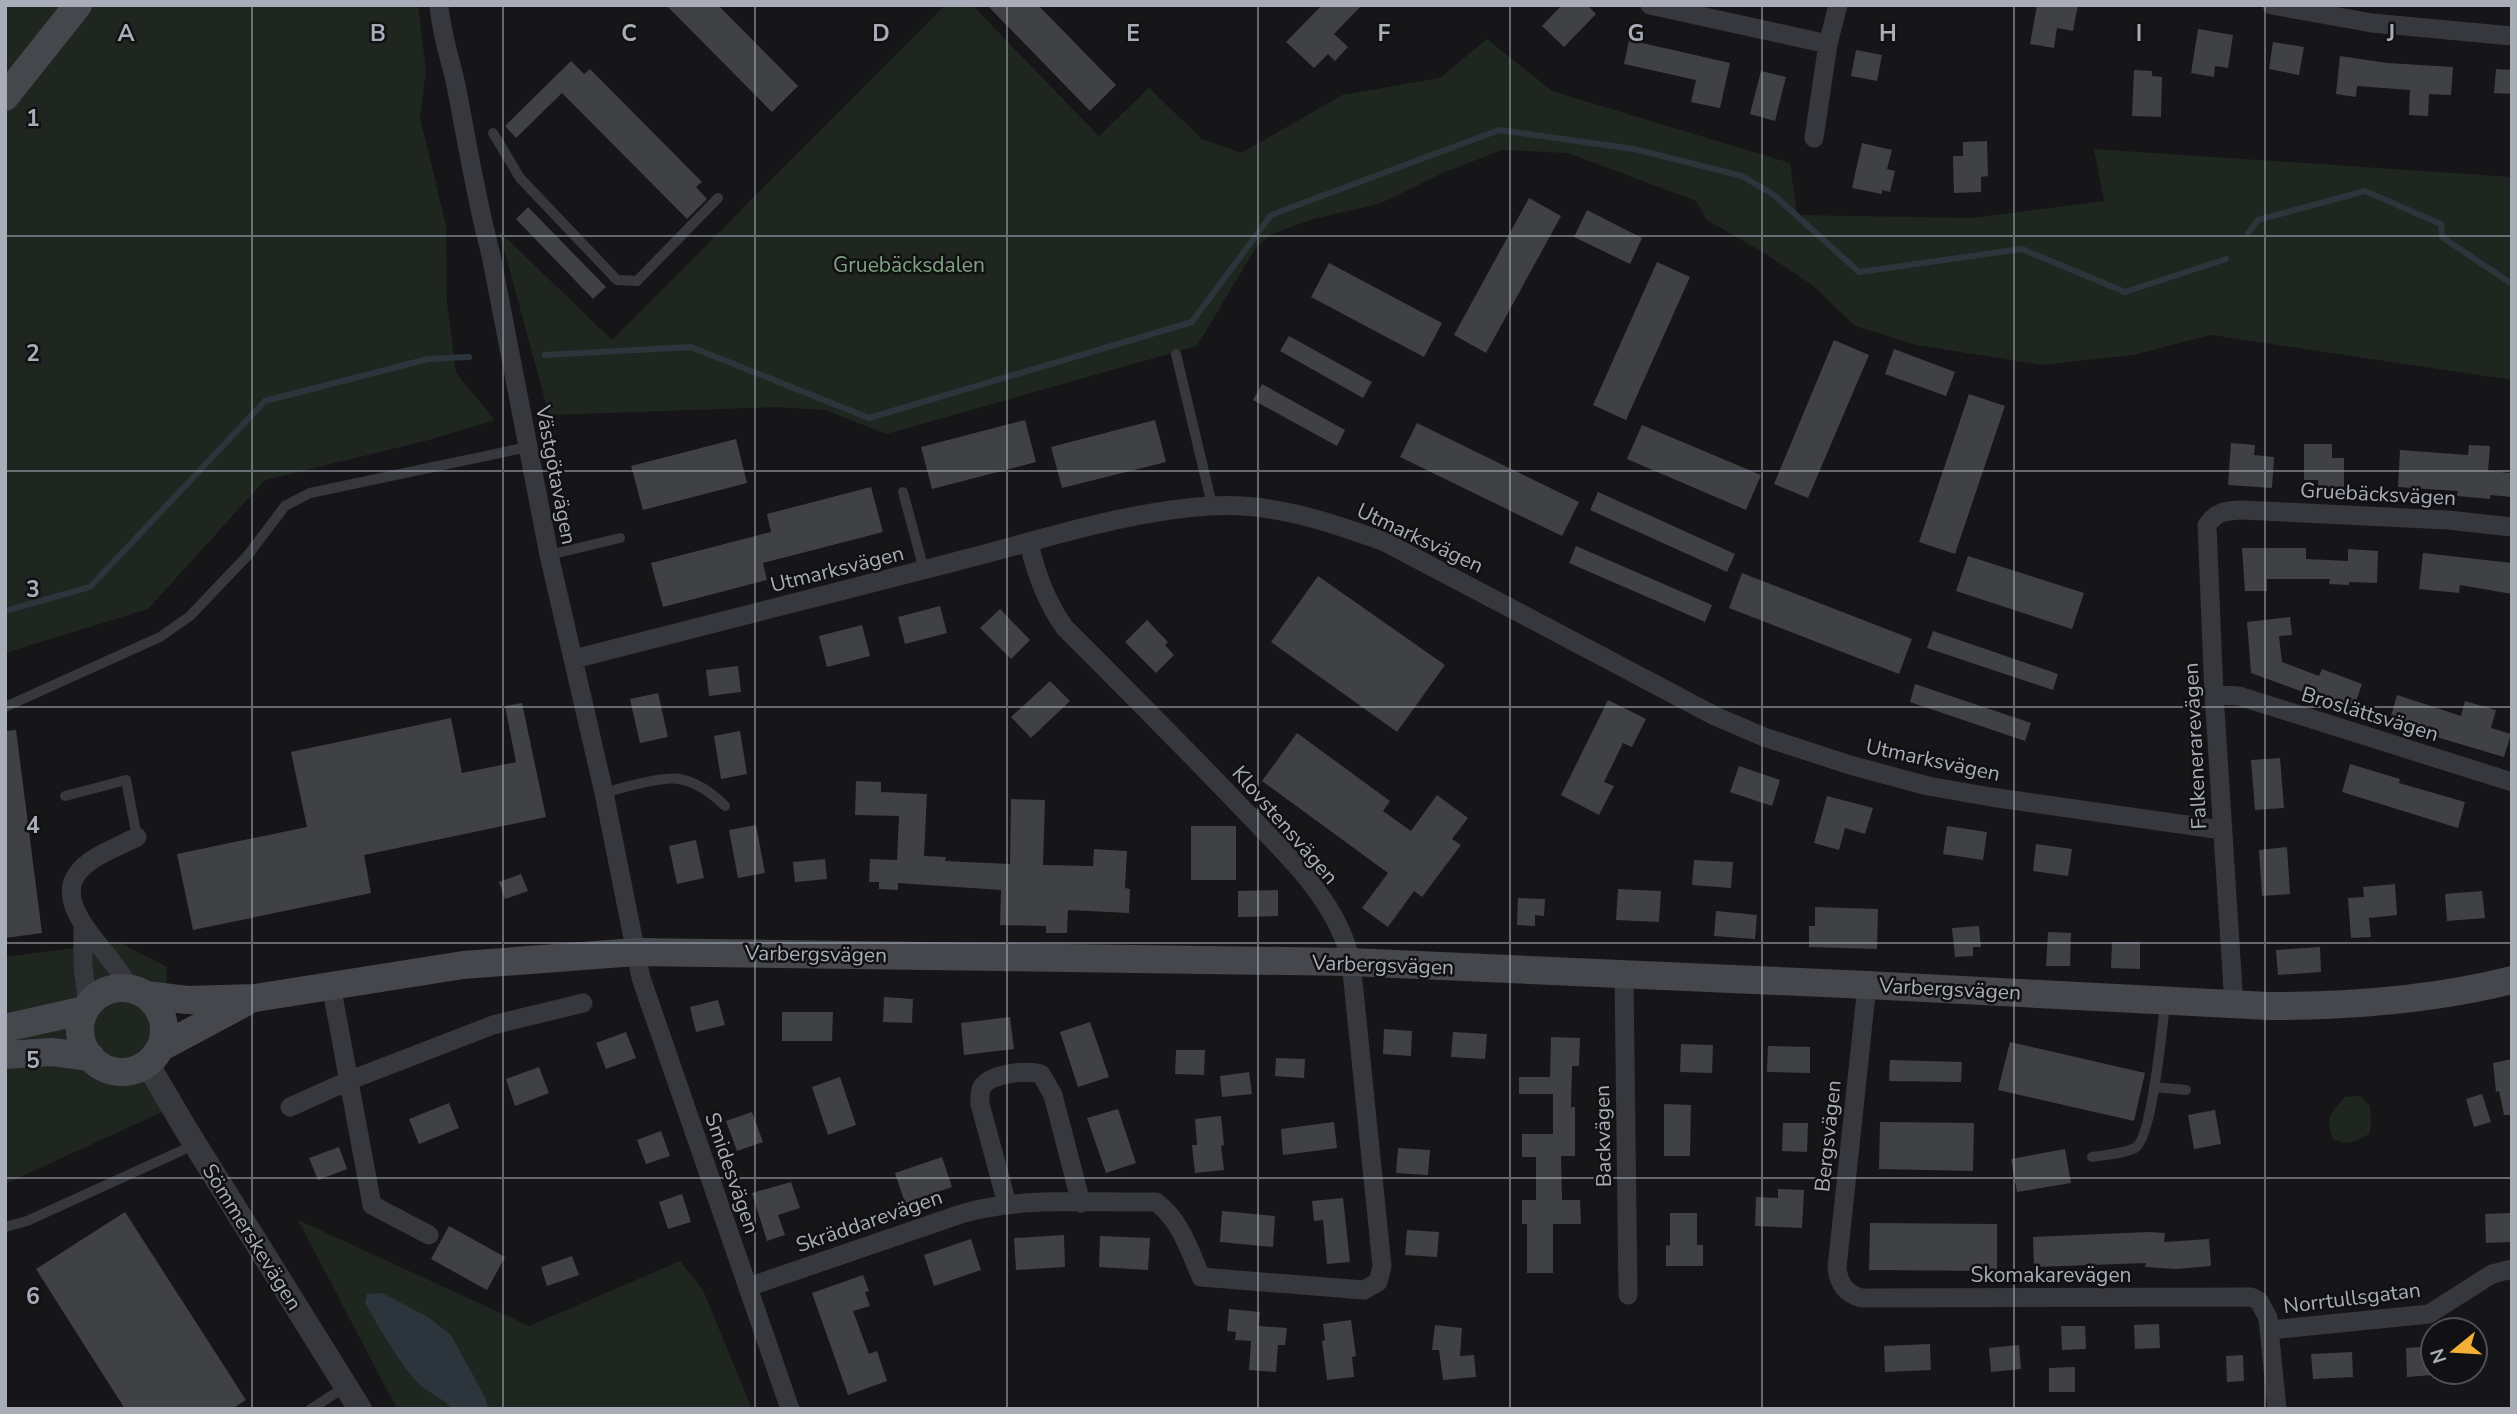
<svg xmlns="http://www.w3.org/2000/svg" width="2517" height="1414" font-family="'Nunito Sans',sans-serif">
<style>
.green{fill:#1e261f}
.water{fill:#2c353c}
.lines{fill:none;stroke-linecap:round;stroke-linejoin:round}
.stream{stroke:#2c353c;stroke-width:6}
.building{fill:#404145}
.service{stroke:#37383d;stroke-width:10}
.minor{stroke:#37383d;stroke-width:19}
.tertiary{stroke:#37383d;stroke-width:24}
.secondary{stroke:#45474d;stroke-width:28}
.grid{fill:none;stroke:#a8adb8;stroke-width:2;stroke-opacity:0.55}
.labels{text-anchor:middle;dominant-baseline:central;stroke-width:5;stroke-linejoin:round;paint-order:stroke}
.park-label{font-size:21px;fill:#7fa381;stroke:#111113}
.street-label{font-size:21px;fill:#a8adb8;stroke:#111113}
.grid-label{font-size:23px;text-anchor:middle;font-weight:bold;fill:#a8adb8;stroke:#111113;stroke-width:5;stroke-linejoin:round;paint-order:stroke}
</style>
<rect width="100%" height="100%" fill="#161618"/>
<path class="green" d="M5 5H418L426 71 420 118 446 225 447 302 456 373 495 420 429 440 265 480 148 609 5 653Z
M945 5H972L1099 136 1149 88 1202 139 1242 153 1342 95 1440 78 1487 39 1552 91 1790 163 1797 215 1972 218 2104 201 2094 149 2512 177V380L2211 335 2133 355 2042 365 1917 345 1855 326 1812 285 1764 253 1707 220 1696 201 1568 153 1502 150 1445 172 1379 204 1313 219 1272 234 1256 247 1197 346 886 434 825 410 775 407 549 415 499 231 612 340Z
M119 942 167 967 162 1112 5 1184V957Z
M2360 1096 2370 1106 2371 1126 2369 1134C2355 1142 2348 1146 2333 1139 2325 1117 2330 1114 2345 1097Z
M298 1220 529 1326 680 1261 703 1290 752 1409H488L486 1399 365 1303C379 1327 398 1362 417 1382 427 1393 442 1397 452 1409H397Z"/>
<path class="water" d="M382 1293 428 1317 451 1335 486 1399 488 1409H452C442 1397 427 1393 417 1382 399 1363 378 1326 365 1303L367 1294Z"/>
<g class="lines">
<path class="stream" d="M2248 233 2258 220 2365 191 2441 224 2442 237 2512 284
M545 355 691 347 869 418 1192 322 1271 215 1499 130 1634 149 1742 176 1774 195 1859 272 2022 249 2125 292 2226 259
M5 611 90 587 265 401 428 359 469 357"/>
</g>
<path class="building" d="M666 5H718L798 86 772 112Z
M987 5H1038L1116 85 1090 111Z
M1322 5H1362L1334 34 1348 47 1335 61 1328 54 1314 68 1286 42Z
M1562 5H1587L1596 14 1564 47 1542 26Z
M2037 5H2078L2073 31 2057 28 2054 48 2030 44Z
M2198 29 2233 35 2228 68 2215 66 2214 77 2191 73Z
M1629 40 1730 63 1720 108 1691 102 1696 80 1624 64Z
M2273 42 2304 47 2299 75 2269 69Z
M1856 50 1882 55 1877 81 1851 76Z
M2340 56 2387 63 2453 67 2451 95 2429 94 2428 116 2409 115 2410 90 2357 86 2356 97 2336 94Z
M571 61 584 74 590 69 702 182 696 187 707 199 687 219 562 93 516 138 505 126Z
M2496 69 2512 70V94L2494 93Z
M2134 70 2152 71V76L2162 77 2161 117 2132 116Z
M1761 71 1786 77 1775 121 1750 114Z
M1987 141 1988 176 1981 177V192L1954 193 1953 156H1963V142Z
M1862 143 1892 150 1887 169 1895 171 1890 192 1882 190V194L1852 188Z
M1529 198 1561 216 1486 353 1454 335Z
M528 207 606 287 593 299 516 219Z
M1587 210 1642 238 1630 264 1574 237Z
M1657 262 1690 277 1626 420 1593 405Z
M1329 263 1442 323 1424 357 1311 297Z
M1289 336 1372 382 1363 398 1280 351Z
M1834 340 1869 355 1808 498 1774 484Z
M1894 349 1955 372 1946 396 1885 374Z
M1262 384 1345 430 1337 446 1253 400Z
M1969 394 2005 406 1955 554 1919 542Z
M1025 420 1036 462 932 489 921 447Z
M1155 420 1166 462 1062 488 1051 447Z
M1417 423 1579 502 1562 536 1400 457Z
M1642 425 1761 475 1746 510 1627 459Z
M736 439 747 483 643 510 631 466Z
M2231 443 2255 445 2254 455 2274 457 2272 488 2228 485Z
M2304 444H2332V458H2344V487H2318V480H2304Z
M2469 445 2490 446 2488 471 2512 473V497L2490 495V499L2457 496 2458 491 2398 487 2400 450 2468 455Z
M871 487 883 532 763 563 767 580 663 607 651 563 771 532 767 514Z
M1598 492 1735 554 1727 572 1590 510Z
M1576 546 1712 605 1705 622 1569 563Z
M2242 548H2306V559L2348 561V549L2378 551 2377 583 2349 582V585L2329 584 2330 579H2267V591H2245Z
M2423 553 2512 563V594L2460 585 2459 593 2419 589Z
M1968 556 2084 593 2072 629 1956 591Z
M1742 573 1912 639 1899 674 1729 608Z
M1318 576 1445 665 1397 732 1271 642Z
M940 606 947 633 905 644 898 617Z
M1000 609 1030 640 1011 659 980 628Z
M2290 617 2292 635 2279 636 2282 662 2319 676 2322 669 2362 684 2353 710 2251 673 2247 622Z
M1147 620 1168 642 1165 645 1174 655 1156 673 1125 642Z
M862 625 870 656 827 667 819 636Z
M1933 631 2058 674 2053 690 1927 648Z
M738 666 741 692 709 696 706 670Z
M1050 681 1070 701 1031 738 1011 717Z
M1915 684 2031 723 2025 741 1910 702Z
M658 693 668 737 640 743 630 699Z
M2397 695 2461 716 2465 701 2496 710 2491 728 2511 734 2504 757 2389 723Z
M1608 700 1646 719 1632 747 1623 743 1604 782 1614 786 1599 815 1561 795Z
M522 703 546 817 364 855 371 893 193 930 177 854 307 827 291 752 451 718 462 773 516 762 505 706Z
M16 730 42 933 5 938V731Z
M740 731 747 774 721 779 714 736Z
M1297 733 1390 801 1383 811 1411 831 1437 795 1468 818 1452 839 1461 845 1422 897 1414 891 1388 927 1362 908 1388 873 1262 781Z
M2280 758 2284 808 2255 810 2251 760Z
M2350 764 2400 779 2399 783 2465 802 2458 828 2342 792Z
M1739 766 1780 780 1772 806 1730 792Z
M856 781 881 782V792L927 794 924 856 946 857 945 861 1010 864 1011 799 1045 800 1043 865 1093 866 1094 849 1127 851 1125 888 1130 889 1129 913 1068 910 1067 933H1046V926L1000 925 1001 890 898 883V890L879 889V882H869L870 859 897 860 899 816 855 815Z
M1827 796 1873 808 1865 834 1845 828 1839 850 1814 843Z
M756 825 765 873 738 878 729 830Z
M1191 826H1236V880H1191Z
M1947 826 1987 832 1983 860 1943 854Z
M696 840 704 878 677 884 669 846Z
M2036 844 2072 849 2068 876 2033 871Z
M2287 847 2290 894 2262 896 2259 850Z
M825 859 827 879 795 882 793 862Z
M1694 860 1733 862 1731 888 1692 885Z
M521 874 528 891 505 899 499 882Z
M2395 884 2397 915 2369 918 2371 937 2351 938 2348 898 2364 897 2363 887Z
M1618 889 1661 891 1659 922 1616 920Z
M1278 890V916L1238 917V891Z
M2482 891 2485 918 2447 921 2445 894Z
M1518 898 1545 899 1544 916 1535 915V926L1517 925Z
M1815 907 1878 909 1877 949 1809 947V926H1815Z
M1716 911 1757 915 1755 939 1714 936Z
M1979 926 1981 947H1973V956L1955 957 1952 928Z
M2048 932 2071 933 2070 966H2046Z
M2112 942H2140V969L2111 968Z
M2320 947 2321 972 2278 975 2276 950Z
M884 997 913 999 912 1023 883 1022Z
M718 1000 725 1025 696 1032 690 1007Z
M782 1012H833L832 1041H782Z
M1010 1017 1014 1049 964 1055 961 1023Z
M1090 1022 1109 1077 1078 1087 1060 1032Z
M1384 1029 1412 1031 1411 1056 1383 1054Z
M626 1032 636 1058 606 1069 596 1043Z
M1453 1032 1487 1034 1485 1059 1451 1057Z
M1551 1037 1580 1038 1579 1066H1572L1571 1107H1575V1156H1561L1562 1200H1580L1581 1224H1553V1273H1527V1224H1522V1200H1536V1157H1522V1134H1553V1094H1519V1077H1550Z
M2010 1042 2145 1073 2134 1121 1998 1090Z
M1681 1044 1713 1045 1712 1073 1680 1072Z
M1768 1046 1810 1047V1073L1767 1072Z
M1176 1050H1205L1204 1075 1175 1074Z
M1276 1058 1305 1059 1304 1078 1275 1076Z
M2512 1059V1115H2504L2499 1091 2496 1092 2493 1063Z
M1890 1060 1962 1062 1961 1082 1889 1081Z
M539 1067 549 1093 515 1106 506 1079Z
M1249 1072 1252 1094 1222 1097 1220 1076Z
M840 1077 856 1125 828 1135 812 1087Z
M2482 1094 2491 1122 2474 1127 2466 1099Z
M449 1103 459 1128 419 1144 409 1119Z
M1664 1104 1691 1105 1690 1156H1664Z
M1118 1109 1136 1163 1106 1173 1087 1118Z
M2215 1110 2221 1144 2194 1149 2188 1115Z
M752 1112 763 1142 737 1151 726 1121Z
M1221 1116 1224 1145 1221 1146 1224 1170 1195 1173 1192 1145H1197L1195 1119Z
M1334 1122 1337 1148 1283 1155 1281 1129Z
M1880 1122 1974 1123 1973 1171 1879 1169Z
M1783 1123H1808L1807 1152 1782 1151Z
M661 1131 670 1156 646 1164 637 1140Z
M339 1147 347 1169 318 1180 309 1158Z
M1398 1148 1430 1150 1428 1175 1396 1173Z
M2065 1149 2071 1183 2017 1192 2011 1159Z
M942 1157 952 1187 905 1203 895 1173Z
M791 1182 800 1208 778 1215 785 1235 767 1241 752 1193Z
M1778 1189 1804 1190 1802 1228 1755 1226 1756 1197 1778 1198Z
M682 1194 691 1222 668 1229 659 1202Z
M1343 1198 1350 1262 1327 1264 1323 1220 1314 1221 1312 1201Z
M1222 1211 1275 1216 1273 1247 1220 1242Z
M125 1212 246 1400 232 1409H125L36 1269Z
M1670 1213H1697V1245H1703V1266H1666V1245L1670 1246Z
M2511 1213 2512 1242 2486 1243 2485 1214Z
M1870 1223 1997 1224V1271L1869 1270Z
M449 1226 505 1257 487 1290 431 1259Z
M1407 1230 1439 1232 1437 1257 1405 1255Z
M2148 1232 2165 1233 2164 1242 2209 1239 2211 1266 2176 1269 2145 1267 2146 1263 2034 1267 2033 1237Z
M1064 1235 1065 1267 1016 1270 1014 1238Z
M1100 1236 1150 1238 1148 1270 1099 1267Z
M971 1239 981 1270 934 1286 924 1255Z
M572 1256 579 1275 547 1286 541 1267Z
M863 1275 869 1291 865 1292 870 1306 853 1311 869 1354 877 1351 887 1381 848 1395 812 1293Z
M1229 1309 1260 1312 1259 1326 1287 1328 1285 1345H1278L1276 1372 1249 1370 1251 1341 1235 1340 1236 1332 1227 1331Z
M1351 1320 1356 1356 1352 1357 1354 1377 1327 1380 1322 1341 1325 1340 1323 1324Z
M2159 1324 2160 1348 2135 1349 2134 1325Z
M1435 1325 1462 1328 1460 1356 1474 1355 1476 1377 1443 1380 1439 1350H1432Z
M2061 1326H2085L2086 1349 2062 1350Z
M1930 1344 1931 1370 1885 1372 1884 1346Z
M2019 1345 2021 1369 1991 1372 1989 1348Z
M2433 1346V1375L2407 1377 2406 1348Z
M2352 1352 2353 1377 2313 1379 2311 1354Z
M2243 1355 2244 1381 2227 1382 2226 1356Z
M2075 1367V1392H2049V1368Z"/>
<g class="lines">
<path class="service" d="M493 133 520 178 617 280 637 281 718 198
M1176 354 1212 505
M903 492 924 570
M549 555 620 538
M5 707 160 637 190 616 248 555 285 506 310 493 528 447
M604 793C621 788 663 776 679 779 697 782 713 794 725 806
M65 796 126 780 137 837
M2154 1087 2186 1090
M2092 1157C2104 1155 2123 1154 2135 1148 2152 1139 2162 1028 2165 1004
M5 1227 27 1221 194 1145
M311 1409 345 1387"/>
<path class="minor" d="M439 5C441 33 450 58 456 85 467 142 476 199 491 255L549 555 604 793 641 978 790 1409
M1650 5 1828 44
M2272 5 2372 23 2512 36
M1814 138 1828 44 1838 5
M574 659C702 627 830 594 958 561 1041 540 1125 511 1211 506 1271 502 1330 522 1385 542L1715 716 1764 737 1850 765 1928 786 1991 797 2222 830
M2214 694 2239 696 2512 782
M83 925V966L88 1005
M1624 976 1628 1295
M331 985 372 1205 429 1235
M1867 985 1837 1268C1839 1284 1845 1293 1861 1298L2251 1297 2259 1301 2268 1318 2277 1409
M132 989C123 978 115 965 106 954 91 935 58 900 77 874 90 856 118 847 137 837
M2234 1005 2214 694 2207 525C2217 511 2225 511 2242 510L2448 520 2512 527
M290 1107 348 1081 493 1025 583 1003
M1007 1204 980 1104C980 1099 979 1092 982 1087 991 1073 1026 1070 1041 1074L1053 1095 1081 1203
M748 1287 961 1214C1021 1196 1093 1203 1156 1202 1181 1221 1189 1249 1201 1277L1364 1290 1378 1282 1382 1266 1354 991C1352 974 1351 956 1344 939 1325 889 1280 848 1244 810 1185 748 1125 688 1065 628 1046 602 1036 574 1029 543
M2270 1330 2429 1314 2492 1274 2512 1269"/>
<path class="tertiary" d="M147 1063 185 1128 360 1409"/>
<path class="secondary" d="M5 97 78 5
M80 1030a42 42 0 1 1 84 0a42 42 0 1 1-84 0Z
M146 995 187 1000 255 998 463 965 636 952 1351 962 1867 985 2269 1006C2350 1006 2433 1000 2512 980
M5 1028 85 1010
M160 1048 246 1002
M5 1055 52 1052 91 1057"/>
</g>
<path class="grid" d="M252 5V1409M503 5V1409M755 5V1409M1007 5V1409M1258 5V1409M1510 5V1409M1762 5V1409M2014 5V1409M2265 5V1409M5 236H2512M5 471H2512M5 707H2512M5 943H2512M5 1178H2512"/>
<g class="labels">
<g class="park-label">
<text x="909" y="265">Gruebäcksdalen</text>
</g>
<g class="street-label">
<text transform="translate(556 475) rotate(79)">Västgötavägen</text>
<text transform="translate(2378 494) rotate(3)">Gruebäcksvägen</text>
<text transform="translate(1420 538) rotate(25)">Utmarksvägen</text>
<text transform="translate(837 569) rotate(-14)">Utmarksvägen</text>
<text transform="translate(2370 714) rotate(17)">Broslättsvägen</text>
<text transform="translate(2195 746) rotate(-93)">Falkenerarevägen</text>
<text transform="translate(1933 760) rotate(12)">Utmarksvägen</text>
<text transform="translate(1285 825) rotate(49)">Klovstensvägen</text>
<text transform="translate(816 954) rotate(1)">Varbergsvägen</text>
<text transform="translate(1383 965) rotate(2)">Varbergsvägen</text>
<text transform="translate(1950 989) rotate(3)">Varbergsvägen</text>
<text transform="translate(1603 1136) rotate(-91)">Backvägen</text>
<text transform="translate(1828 1136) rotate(-84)">Bergsvägen</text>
<text transform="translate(732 1173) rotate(71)">Smidesvägen</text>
<text transform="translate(869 1221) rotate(-19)">Skräddarevägen</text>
<text transform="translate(252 1237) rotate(58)">Sömmerskevägen</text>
<text x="2051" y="1275">Skomakarevägen</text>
<text transform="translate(2352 1298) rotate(-7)">Norrtullsgatan</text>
</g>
</g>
<g class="grid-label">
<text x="126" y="41">A</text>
<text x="378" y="41">B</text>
<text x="629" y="41">C</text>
<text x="881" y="41">D</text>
<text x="1133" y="41">E</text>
<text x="1384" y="41">F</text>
<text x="1636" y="41">G</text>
<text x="1888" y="41">H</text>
<text x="2139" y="41">I</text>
<text x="2391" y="41">J</text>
<text x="33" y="126">1</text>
<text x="33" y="361">2</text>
<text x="33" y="597">3</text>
<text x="33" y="833">4</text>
<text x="33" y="1068">5</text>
<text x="33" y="1304">6</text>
</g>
<rect width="2517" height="1414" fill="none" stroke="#a8adb8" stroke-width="14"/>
<g transform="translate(2454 1351) rotate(252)"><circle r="33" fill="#111113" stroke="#4d4f55" stroke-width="2"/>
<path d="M0-5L12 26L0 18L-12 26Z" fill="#f2b134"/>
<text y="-10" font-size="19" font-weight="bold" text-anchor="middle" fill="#a8adb8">N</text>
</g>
</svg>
